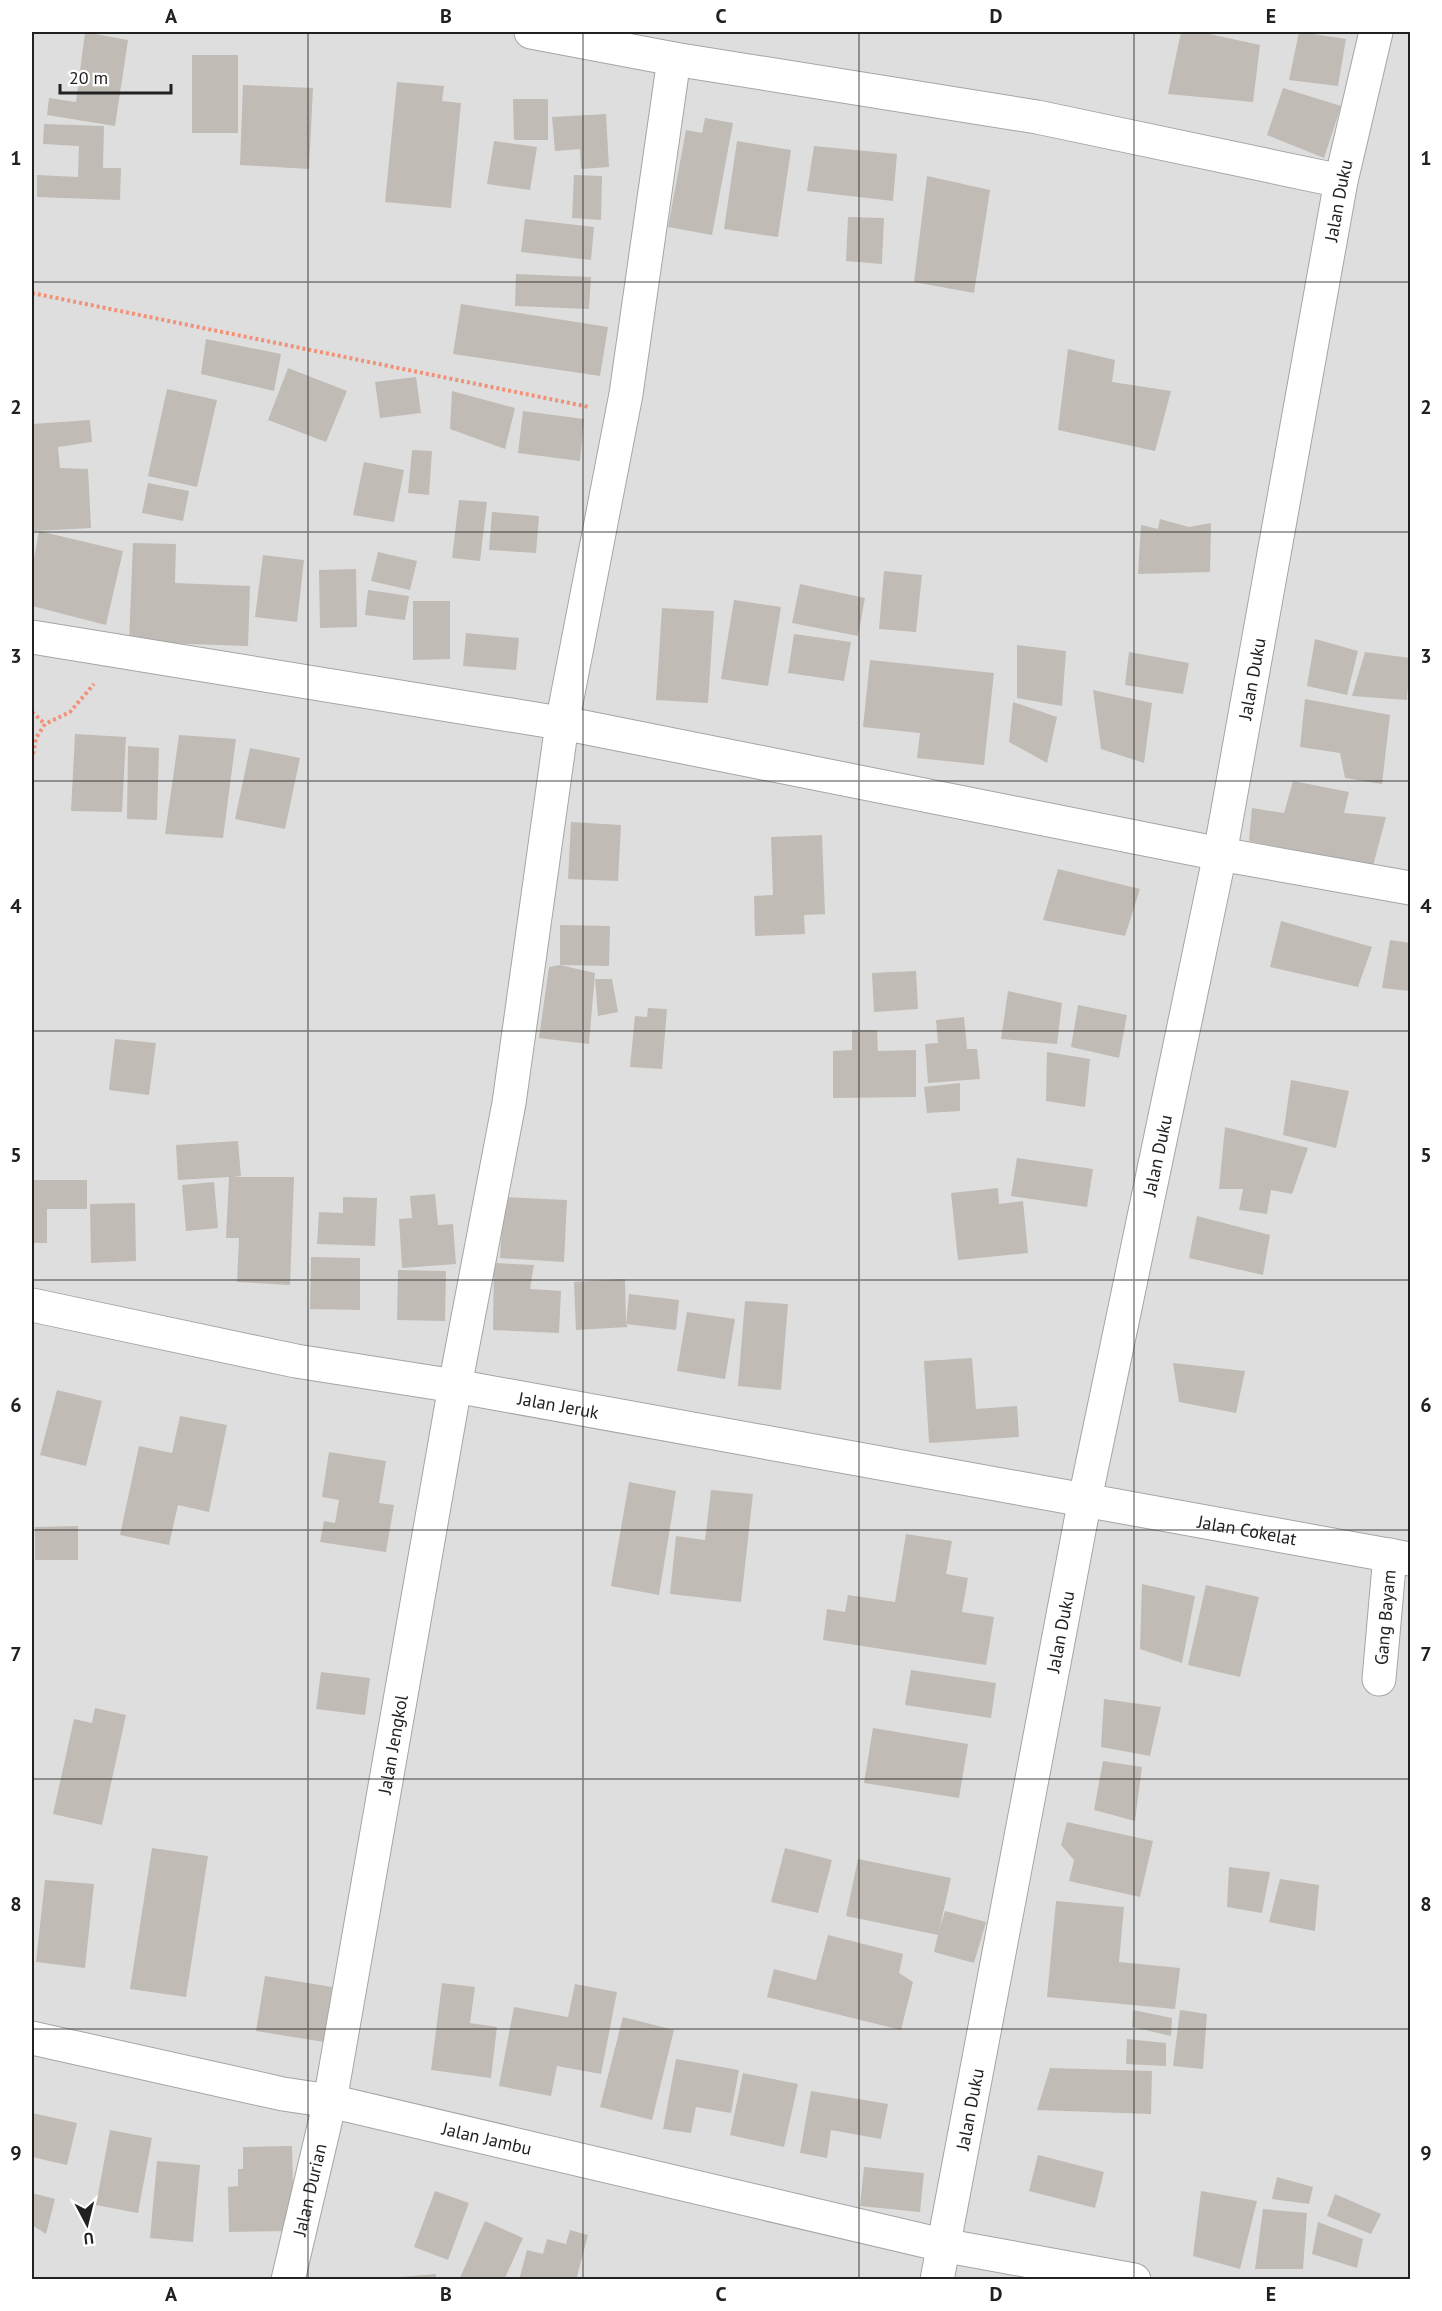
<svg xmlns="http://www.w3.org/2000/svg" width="1442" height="2311" font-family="'PT Sans',sans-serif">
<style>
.residential{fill:#dfdede}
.building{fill:#c1bbb5}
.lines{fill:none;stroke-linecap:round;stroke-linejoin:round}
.minor-casing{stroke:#a5a5a5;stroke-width:35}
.path{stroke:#f19178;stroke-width:4;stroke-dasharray:3 3;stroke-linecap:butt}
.minor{stroke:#fff;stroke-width:33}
.grid{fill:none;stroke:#212121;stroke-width:1.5;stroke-opacity:0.55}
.labels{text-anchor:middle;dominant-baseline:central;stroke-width:4.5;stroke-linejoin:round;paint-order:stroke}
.street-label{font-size:18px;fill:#212121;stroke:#fff}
.neatline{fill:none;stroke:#212121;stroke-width:2}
.grid-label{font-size:20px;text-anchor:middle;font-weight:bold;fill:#212121}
</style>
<rect width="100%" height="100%" fill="#f1efe8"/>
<path class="residential" d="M32 32H1410V2279H32Z"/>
<path class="building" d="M85 32 128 40 115 126 47 115 49 98 76 102Z
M1181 32H1200L1260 45 1253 102 1168 94Z
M1299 32 1346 39 1338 86 1289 80Z
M192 55H238V133H192Z
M397 82 444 86 442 101 461 103 451 208 385 202Z
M243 85 313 88 309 169 240 165Z
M1283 88 1341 106 1324 158 1267 135Z
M513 99H548V140H514Z
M606 114 609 167 581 169 580 149 555 151 552 117Z
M705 118 733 123 712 235 668 227 686 130 702 133Z
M44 124 104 126 103 168H121L120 200 37 197V175L78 177 79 146 43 144Z
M494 141 537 147 530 190 487 184Z
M737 141 791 150 778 237 724 229Z
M814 146 897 154 893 201 807 191Z
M574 175 602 176 601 220 572 218Z
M927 176 990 190 974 293 914 282Z
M848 217 884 218 882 264 846 261Z
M525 219 594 227 591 260 521 252Z
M516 274 591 277 589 309 515 306Z
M461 304 608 327 600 376 453 354Z
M206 339 281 354 274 391 201 374Z
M1068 349 1115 360 1112 382 1171 391 1155 451 1058 430Z
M288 368 347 391 326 442 268 420Z
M416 377 421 413 380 418 375 382Z
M167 389 217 400 197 487 148 476Z
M452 391 515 408 505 449 450 429Z
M523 411 584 419 580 461 518 453Z
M90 420 92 442 58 447 60 468 88 469 91 528 34 531 32 424Z
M412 450 432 451 429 495 408 493Z
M364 462 404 470 394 522 353 515Z
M148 483 189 491 183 521 142 513Z
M459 500 487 502 480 561 452 558Z
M492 512 539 516 536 553 489 550Z
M1160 519 1189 527 1211 523 1210 572 1138 574 1141 525 1158 529Z
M39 531 123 551 106 625 32 606V568Z
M133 543 176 544 175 583 250 586 248 646 129 642Z
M378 552 417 561 410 590 371 581Z
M263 555 304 560 297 622 255 617Z
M356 569 357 627 320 628 319 570Z
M884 571 922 575 916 632 879 629Z
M800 584 865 598 858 636 792 623Z
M368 590 409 596 405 620 365 615Z
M734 600 781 607 768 686 721 679Z
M413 601H450V659L413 660Z
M662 608 714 611 708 703 656 700Z
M466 633 519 638 516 670 463 666Z
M794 634 851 642 844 681 788 673Z
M1315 639 1358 651 1347 695 1307 686Z
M1017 645 1066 651 1062 706 1017 698Z
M1129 652 1189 663 1183 694 1125 685Z
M1365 652 1410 658 1407 700 1352 696Z
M870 660 994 673 984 765 917 758 920 733 863 727Z
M1093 690 1152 703 1144 763 1101 749Z
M1305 699 1390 715 1382 784 1345 778 1340 753 1300 747Z
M1013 702 1057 717 1047 763 1009 742Z
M75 734 126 737 122 812 71 811Z
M179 735 236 739 223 838 165 834Z
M128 746 159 748 157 820 127 819Z
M250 748 300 758 285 829 235 819Z
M1293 781 1349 792 1344 813 1386 817 1373 866 1249 841 1252 808 1284 813Z
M571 822 621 825 618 881 568 879Z
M822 835 825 914 804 915 805 934 755 936 754 896 773 895 771 837Z
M1058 869 1140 889 1125 936 1043 920Z
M1281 921 1372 947 1358 987 1270 967Z
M560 925 610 926 609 966 560 965Z
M1390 940 1410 943V991L1382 988Z
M560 965 595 973 589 1044 539 1038 549 967Z
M916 971 918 1009 874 1012 872 973Z
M595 979H612L618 1012 598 1016Z
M1008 991 1062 1003 1057 1044 1001 1039Z
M1078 1005 1127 1015 1119 1058 1071 1047Z
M648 1008 667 1009 662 1069 630 1067 635 1016 647 1017Z
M964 1017 967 1049H977L980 1079 928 1083 925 1044 938 1043 936 1020Z
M852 1030H877L878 1051 916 1050V1097L833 1098V1051L852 1050Z
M115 1039 156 1043 149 1095 109 1090Z
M1047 1052 1090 1059 1085 1107 1046 1101Z
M1291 1080 1349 1091 1336 1148 1283 1135Z
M960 1083V1111L927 1113 924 1087Z
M1225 1127 1308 1148 1292 1194 1271 1190 1267 1214 1239 1210 1243 1189H1219Z
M238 1141 241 1176 234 1177H294L290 1285 237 1282 239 1238H226L229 1177 178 1180 176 1145Z
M1017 1158 1093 1169 1087 1207 1011 1196Z
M32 1180H87V1209H47V1243H32Z
M214 1182 218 1228 186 1231 182 1185Z
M998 1188 999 1204 1023 1201 1028 1253 958 1260 951 1193Z
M435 1194 438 1225 453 1224 456 1264 402 1268 399 1219 412 1218 410 1196Z
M343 1197 377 1198 375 1246 317 1244 319 1212 343 1213Z
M504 1197 567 1200 564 1262 500 1258Z
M135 1203 136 1261 91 1263 90 1204Z
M1197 1216 1270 1235 1263 1275 1189 1258Z
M311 1257 360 1258V1310L310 1309Z
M494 1263 534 1265 530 1289 561 1291 559 1333 493 1330Z
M398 1270 446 1271 445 1321 397 1320Z
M625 1279 626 1324 629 1294 679 1300 676 1330 626 1324 628 1327 576 1330 574 1282Z
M745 1301 788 1304 781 1390 738 1386Z
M687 1312 735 1319 725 1379 677 1371Z
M972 1358 976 1409 1017 1406 1019 1437 929 1443 924 1361Z
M1173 1363 1245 1371 1236 1413 1179 1402Z
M57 1390 102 1401 86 1466 40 1455Z
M180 1416 227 1425 209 1512 178 1505 169 1545 120 1535 139 1446 172 1453Z
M329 1452 386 1461 379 1503 394 1505 386 1552 320 1542 324 1521 335 1523 339 1500 322 1497Z
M629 1482 676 1491 659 1595 611 1586Z
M711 1490 753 1494 741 1602 670 1594 676 1536 705 1540Z
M78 1526V1560H35V1527Z
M906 1534 952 1541 946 1574 968 1578 962 1612 994 1617 986 1665 823 1640 827 1609 845 1612 848 1595 895 1602Z
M1142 1584 1195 1596 1182 1663 1140 1649Z
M1206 1585 1259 1597 1240 1677 1188 1665Z
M911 1670 996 1683 991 1718 905 1705Z
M321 1672 370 1678 365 1715 316 1709Z
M1104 1699 1161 1707 1150 1756 1101 1747Z
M95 1708 126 1715 102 1825 53 1814 74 1719 92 1723Z
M873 1728 968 1744 959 1798 864 1783Z
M1103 1761 1142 1767 1135 1821 1094 1810Z
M1067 1822 1153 1841 1140 1897 1069 1881 1074 1860 1061 1845Z
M152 1848 208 1856 186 1997 130 1989Z
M785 1848 832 1860 818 1913 771 1902Z
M858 1859 951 1878 939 1930 945 1911 986 1922 974 1963 934 1952 938 1935 846 1916Z
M1229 1867 1270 1872 1262 1913 1227 1907Z
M1280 1879 1319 1885 1315 1931 1269 1922Z
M45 1880 94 1884 85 1968 36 1962Z
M1056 1901 1124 1907 1119 1962 1180 1968 1175 2009 1047 1997Z
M828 1935 903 1954 899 1973 913 1982 901 2030 767 1997 774 1969 816 1980Z
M265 1976 332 1987 324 2042 256 2031Z
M442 1983 475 1987 470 2023 497 2027 491 2078 431 2070Z
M575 1984 617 1992 601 2074 557 2066 551 2096 499 2086 514 2007 568 2017Z
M1133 2010 1172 2018 1171 2036 1132 2027Z
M1180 2010 1207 2014 1203 2069 1173 2066Z
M623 2017 674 2030 652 2120 600 2107Z
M1127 2039 1166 2043V2066L1126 2064Z
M676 2059 739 2070 731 2113 696 2107 691 2133 663 2129Z
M1050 2068 1152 2071 1151 2114 1037 2110Z
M743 2073 798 2084 784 2147 730 2135Z
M811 2091 888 2104 881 2139 831 2130 827 2158 800 2153Z
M32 2113 77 2123 67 2165 32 2157Z
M110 2130 152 2138 138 2213 96 2205Z
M292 2146 294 2231 229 2232 228 2187 238 2186V2169H243V2147Z
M1038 2155 1104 2172 1095 2208 1029 2191Z
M157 2161 200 2165 193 2242 150 2238Z
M864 2167 924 2173 920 2212 860 2206Z
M1277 2177 1313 2187 1309 2204 1272 2199Z
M435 2191 469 2203 448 2260 414 2247Z
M1201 2191 1257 2201 1240 2269 1193 2256Z
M32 2193 55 2199 46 2234 32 2225Z
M1335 2194 1381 2214 1371 2234 1327 2216Z
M1263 2209 1307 2213 1303 2269H1255Z
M485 2221 523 2238 504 2280H459Z
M1318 2222 1363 2239 1357 2268 1312 2254Z
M570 2230 588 2235 576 2280H519L527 2250 543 2254 547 2239 566 2244Z
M436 2274V2280H401V2277Z"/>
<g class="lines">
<g class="minor-casing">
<g id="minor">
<path d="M531 32 674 59 1037 117 1341 181"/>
<path d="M32 637 578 726 1220 854 1410 888"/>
<path id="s1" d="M32 1305 296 1361 455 1386 1410 1559"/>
<path id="s2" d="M1379 1679 1390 1555"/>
<path id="s3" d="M32 2038 283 2094 330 2101 942 2245 1134 2280"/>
<path id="s4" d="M288 2280 330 2101 455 1386 509 1103 562 724 626 394 674 59"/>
<path id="s5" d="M937 2280 1085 1499 1220 854 1341 181 1376 32"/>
</g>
</g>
<path class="path" d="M32 293 589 407
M32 712 45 724
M32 760 36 738 45 724 70 712 94 684"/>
<use href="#minor" class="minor"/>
</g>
<path class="grid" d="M308 32V2280M583 32V2280M859 32V2280M1134 32V2280M32 282H1410M32 532H1410M32 781H1410M32 1031H1410M32 1280H1410M32 1530H1410M32 1779H1410M32 2029H1410"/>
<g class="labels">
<g class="street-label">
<text stroke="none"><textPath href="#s5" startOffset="2118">Jalan Duku</textPath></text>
<text stroke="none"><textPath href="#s5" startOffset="1632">Jalan Duku</textPath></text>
<text stroke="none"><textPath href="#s5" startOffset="1146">Jalan Duku</textPath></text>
<text stroke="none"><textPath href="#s1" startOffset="536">Jalan Jeruk</textPath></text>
<text stroke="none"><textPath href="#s1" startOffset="1236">Jalan Cokelat</textPath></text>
<text stroke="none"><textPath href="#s2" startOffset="62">Gang Bayam</textPath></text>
<text stroke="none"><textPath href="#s5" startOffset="660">Jalan Duku</textPath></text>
<text stroke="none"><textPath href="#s4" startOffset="546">Jalan Jengkol</textPath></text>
<text stroke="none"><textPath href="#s5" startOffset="174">Jalan Duku</textPath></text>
<text stroke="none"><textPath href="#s3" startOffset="466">Jalan Jambu</textPath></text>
<text stroke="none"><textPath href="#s4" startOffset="93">Jalan Durian</textPath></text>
</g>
</g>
<rect width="1442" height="2311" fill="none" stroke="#ffffff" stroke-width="66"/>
<g transform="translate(87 2224) rotate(173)" stroke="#ffffff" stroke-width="4.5" paint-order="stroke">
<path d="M0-4.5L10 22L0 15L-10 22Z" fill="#212121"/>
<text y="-9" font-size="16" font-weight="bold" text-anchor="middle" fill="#212121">U</text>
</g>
<path d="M60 84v9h111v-9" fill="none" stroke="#212121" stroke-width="3"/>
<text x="69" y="84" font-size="18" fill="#212121" stroke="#ffffff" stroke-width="4.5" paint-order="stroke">20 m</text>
<rect x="33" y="33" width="1376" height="2245" class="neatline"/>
<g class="grid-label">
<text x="171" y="23">A</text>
<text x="446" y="23">B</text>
<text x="721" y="23">C</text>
<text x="996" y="23">D</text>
<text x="1271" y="23">E</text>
<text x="16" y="165">1</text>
<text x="1426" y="165">1</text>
<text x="16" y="414">2</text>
<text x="1426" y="414">2</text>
<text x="16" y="663">3</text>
<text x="1426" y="663">3</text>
<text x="16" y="913">4</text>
<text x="1426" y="913">4</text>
<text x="16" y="1162">5</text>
<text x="1426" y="1162">5</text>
<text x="16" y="1412">6</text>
<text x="1426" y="1412">6</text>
<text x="16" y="1661">7</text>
<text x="1426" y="1661">7</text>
<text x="16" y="1911">8</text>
<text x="1426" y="1911">8</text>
<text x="16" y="2160">9</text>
<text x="1426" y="2160">9</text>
<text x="171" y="2301">A</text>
<text x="446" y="2301">B</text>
<text x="721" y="2301">C</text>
<text x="996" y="2301">D</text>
<text x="1271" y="2301">E</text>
</g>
</svg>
